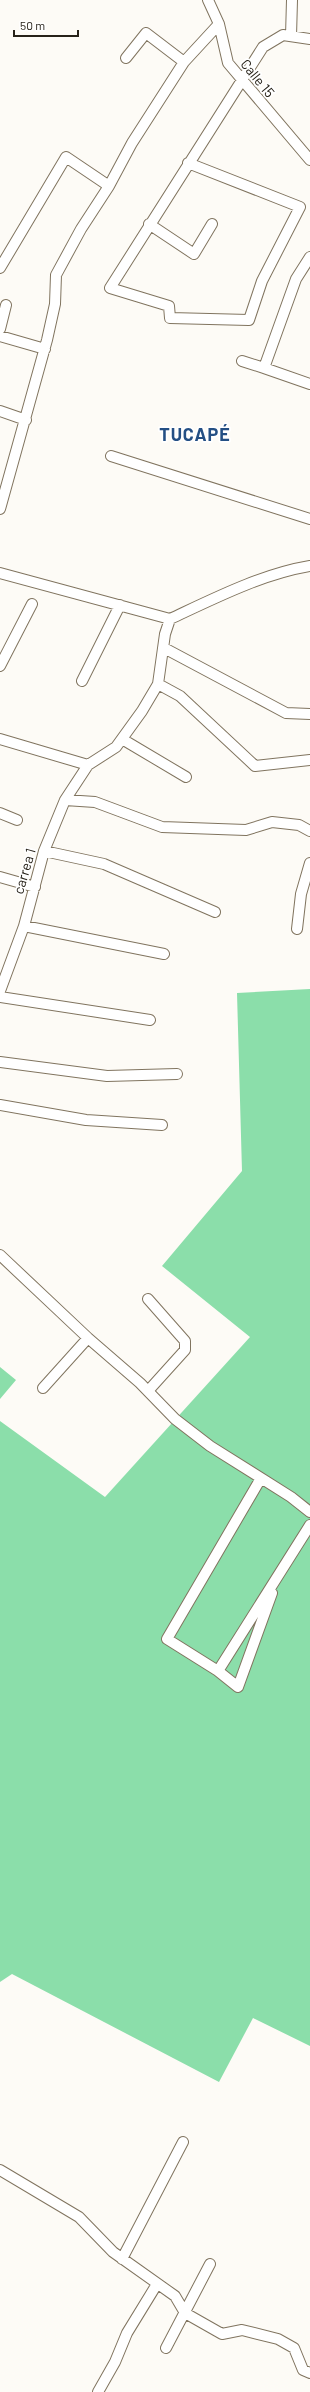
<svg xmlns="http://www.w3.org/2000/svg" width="310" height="2392" font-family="Barlow,sans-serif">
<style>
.green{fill:#8bdeaa}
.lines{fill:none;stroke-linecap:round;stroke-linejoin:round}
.minor-casing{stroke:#80745f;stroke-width:12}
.minor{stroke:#fff;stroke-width:10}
.labels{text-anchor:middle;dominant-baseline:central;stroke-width:3.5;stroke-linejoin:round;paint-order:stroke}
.street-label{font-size:14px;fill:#272219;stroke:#fff}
.district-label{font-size:18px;font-weight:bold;letter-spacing:1px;fill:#244f84;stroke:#fff}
</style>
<rect width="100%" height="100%" fill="#fdfbf6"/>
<path class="green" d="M310 989V2046L253 2018 219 2082 12 1974 0 1982V1421L105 1497 250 1337 162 1266 242 1171 237 993Z
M0 1367 16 1380 0 1399Z"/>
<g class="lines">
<g class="minor-casing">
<path id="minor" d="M208 0 219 24 228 63 310 160
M291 36 292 0
M126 58 146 33 184 62
M188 163 300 207 262 281 249 320 170 318 169 306 110 288 263 47 283 35 310 39
M149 224 194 254 212 224
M310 257 296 279 264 368 310 384
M0 268 66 157 109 186
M0 329 6 305
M0 336 45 349
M242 361 264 368
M0 411 26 420
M111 456 310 519
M0 509 47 340 55 304 56 275 81 229 109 186 132 143 184 62 219 24
M0 573 170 619
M164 648 286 713 310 714
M0 666 32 604
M82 681 120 605
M158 684 180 696 255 766 310 760
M0 739 88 765
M122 739 186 777
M65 800 95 802 162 827 246 830 272 822 299 825 310 831
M0 813 17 820
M44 851 104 864 215 912
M0 877 35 887
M24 926 164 954
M297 929 301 894 310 863
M0 991 24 926 44 851 65 800 88 765 116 747 142 711 158 684 165 634 170 619C215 598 262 574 310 566
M0 997 150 1020
M0 1062 107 1076 177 1074
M0 1105 86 1120 162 1125
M0 1255 88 1338 140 1383 175 1419 210 1446 291 1497 310 1512
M43 1388 88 1338
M148 1391 185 1350V1341L148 1299
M261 1478 167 1639 218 1671 310 1525
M218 1671 238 1687 272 1593
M0 2170 79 2217 113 2252 175 2296 185 2313 222 2334 242 2330 278 2339 294 2348 303 2370 310 2373
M122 2259 183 2142
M166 2348 210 2264
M98 2392 115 2362 127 2333 157 2284"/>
</g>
<use href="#minor" class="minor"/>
</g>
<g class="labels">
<g class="street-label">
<text transform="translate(258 78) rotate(51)">Calle 15</text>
<text transform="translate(24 871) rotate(-74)">carrea 1</text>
</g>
<g class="district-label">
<text x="195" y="434">TUCAPÉ</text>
</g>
</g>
<path d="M14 30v6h64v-6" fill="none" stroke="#272219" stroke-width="2"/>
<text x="20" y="30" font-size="12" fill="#272219" stroke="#ffffff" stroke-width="3" paint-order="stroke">50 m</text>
</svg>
